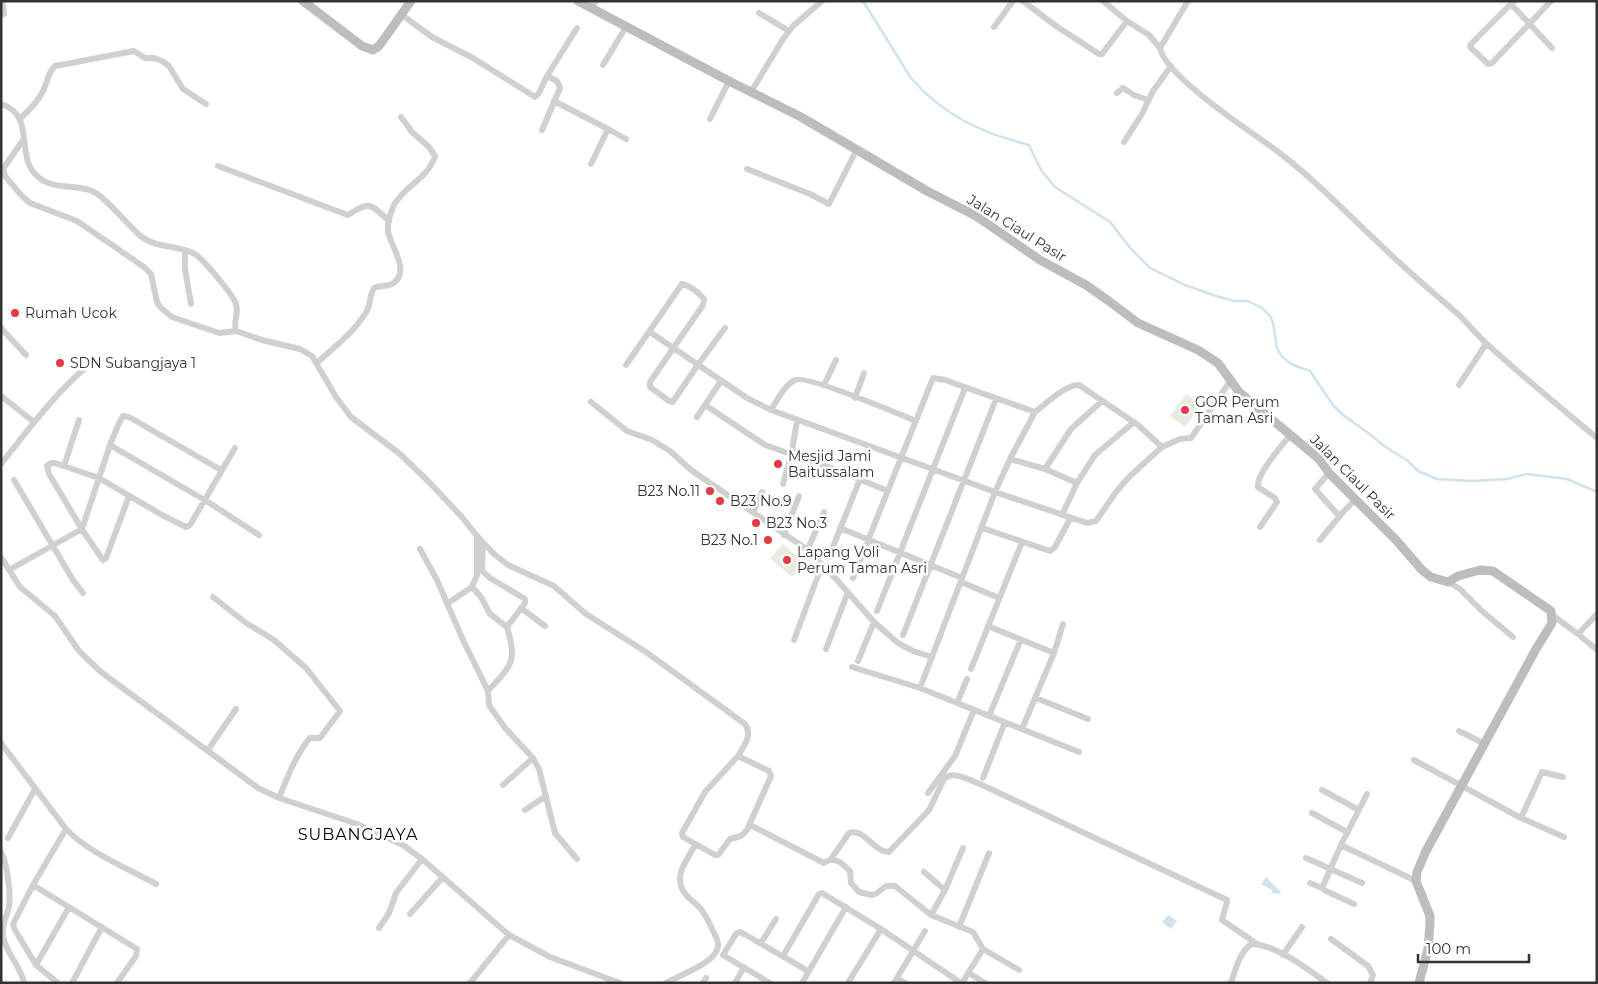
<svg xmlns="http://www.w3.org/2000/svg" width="1598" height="984" font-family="Montserrat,sans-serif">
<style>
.green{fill:#e6ecdf}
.water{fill:#cfe2ee}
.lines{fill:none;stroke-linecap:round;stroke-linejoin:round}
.stream{stroke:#cfe2ee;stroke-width:2.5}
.street{stroke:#d0d0d0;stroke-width:6}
.secondary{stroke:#bdbdbd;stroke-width:9}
.poi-dot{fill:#e63946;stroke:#fff;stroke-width:2}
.labels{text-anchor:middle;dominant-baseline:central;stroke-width:5;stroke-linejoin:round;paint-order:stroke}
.street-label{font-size:14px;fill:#333;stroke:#fff}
.poi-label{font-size:14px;fill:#333;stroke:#fff;text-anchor:start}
.quarter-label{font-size:16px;letter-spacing:1px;fill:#000;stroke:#fff}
</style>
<rect width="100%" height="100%" fill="#fff"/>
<path class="green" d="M1186 394 1201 405 1185 427 1170 416Z
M783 544 804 562 792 577 770 558Z"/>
<path class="water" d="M1266 877 1281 892 1279 894 1272 893V890L1261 884Z
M1168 915 1177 921 1171 929 1162 922Z"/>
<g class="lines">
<path class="stream" d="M863 1 911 78C944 116 982 133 1029 145L1041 170 1055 187 1110 222 1131 249 1150 268 1185 285 1213 295 1234 301H1248L1262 308 1270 316 1273 323 1277 348 1282 357 1293 365 1310 371 1333 405 1343 415 1371 435 1384 446 1408 461 1418 471 1437 479 1472 481 1507 479 1527 474 1567 479 1597 492"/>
<path class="street" d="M2 1 4 14
M1023 1 1056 26 1099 54H1102L1127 21 1149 35 1160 48
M1103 1 1127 21
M1188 1 1160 48C1165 75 1245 128 1269 145 1312 176 1348 215 1387 251 1411 274 1436 295 1461 317 1470 326 1478 336 1487 344 1523 377 1560 407 1597 438
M1514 1 1470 45 1471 48 1488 64 1492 63 1551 1
M1511 4 1552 48
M591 8 596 1
M759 13 789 31
M402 15 432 37 473 58 535 97 539 93 547 76 577 28
M994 27 1013 1
M603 65 626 27
M751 92 783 39 793 26 822 1
M1117 93 1123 88 1134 95 1148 100
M554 101 608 129 591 164
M1 104C37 115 14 158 38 177 53 190 75 184 92 191 105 196 129 227 142 237 157 248 176 245 193 253 201 256 234 296 236 304 239 313 233 322 236 331
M21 118C30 109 38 102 43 91 48 82 47 73 55 66L134 51 145 58H154L162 61 169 66 183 89 206 104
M710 119 729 81
M608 129 626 139
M542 130 560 88 557 81 547 76
M23 140 3 169 5 176 22 196 30 203 77 221 144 267 151 274 157 302 160 307 172 317 219 333 236 331 262 340 300 349 312 356 336 397 351 417 400 454 429 482 461 516 477 536 494 554 508 565 554 586 586 614 646 652 745 724C753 735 744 746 738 756L769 771 771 776 747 830 741 836 730 839 718 855H715L683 837 682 833 705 792 738 756
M1124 142 1142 114 1153 91 1171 66
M218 166 345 214 348 215C371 200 370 204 389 221
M747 169 810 194 829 204 856 151
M185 250V269L191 304
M1 328 26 355
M650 332 747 398 771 410 995 492 1087 523 1096 521 1116 492 1128 478 1152 456 1162 447 1180 439 1191 438 1231 380
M317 363C333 348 353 333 365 314 371 306 369 296 374 288 380 285 386 287 392 284 412 272 390 246 388 231 387 223 391 212 394 205 405 185 428 179 435 156L429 147 412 132 401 117
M626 365 682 284C691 286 698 292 704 299L703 305 650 382V387L669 401 673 402 674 400 697 366 725 328
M824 385 836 360
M1459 385 1486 344
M1 396 34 422
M855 398 864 373
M591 402 627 431 652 440 670 451 691 470 805 548 837 580 874 622 898 643 913 651 932 657
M705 405 765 445 837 470 888 491
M771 410C777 401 784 385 795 380 805 374 899 414 916 421
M697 417 721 381
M110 445 208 502 259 535
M1010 459 1045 469 1077 483
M1 464C28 430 53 396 85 368
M64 466 79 420
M1045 469 1071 429 1102 401
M1329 473 1315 489 1339 516
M14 480 73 580 83 593
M783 484 791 456 797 421
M129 496 106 558 103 560 83 531 49 474 47 466 51 463H55L99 478 162 515 186 527 190 525 235 448
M753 512 762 492
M1062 515 1077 483 1095 455 1134 422
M1260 527 1277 502 1275 498 1258 487C1256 474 1282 446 1290 435
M840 528 962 578
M982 528 1050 551 1055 547 1070 519
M82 529 110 445 119 423 123 416 129 417 221 470
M784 535 799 496
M477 536V575L472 587 481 597 490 614 507 627C518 663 511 665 488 691
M1320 540 1343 512 1355 500
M420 549 437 580 463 640 488 691 489 705 505 728 533 758 539 769 555 833 577 859
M807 551 824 512
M1 557 20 587 55 616 79 651 101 672 258 788 279 798 357 824 403 845 422 859 509 935 550 957 620 983
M829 557 860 479
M9 570 82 529
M482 571 490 578 525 599V603L507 627
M482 571 483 543
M853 578 933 378 945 380 1035 412C1046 404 1066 384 1079 385L1138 425 1162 447
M961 582 999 598
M1448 582 1460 589 1482 611 1513 637
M213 597 246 623 274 640 306 668 340 711 320 738H310C295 756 288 776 279 798
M448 603 472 587
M521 608 545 626
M877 611 965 388
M1552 615 1578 634 1597 614
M988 626 1054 653
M1578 634 1597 650
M903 635 996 399
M794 640 822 565
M826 649 848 592
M858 661 874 622
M852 667 920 688 1079 752
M971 669 1022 542
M920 688 995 492 1010 459 1035 412
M1036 698 1088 719
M957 703 967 679
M989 716 1021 639
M1022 729 1054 653 1063 624
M1459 731 1485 744
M1 743 66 829C89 853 127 868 156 884
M208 750 236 709
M1414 760 1521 818 1564 837
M983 778 1005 722
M503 785 533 758
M1322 790 1359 810
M928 793 955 756 974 710
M1367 794 1341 845 1416 881
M525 810 546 796
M1312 813 1347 832
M1521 818 1542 772 1563 777
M750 825 824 863 831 859 849 833C865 828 873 852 889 852L929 810 944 779C953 770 969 780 980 784L1227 900V902L1222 920 1257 944
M8 838 35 789
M1341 845 1322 888 1324 890 1354 904
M1 852C7 862 11 895 9 906 7 917 1 925 3 936 6 954 21 966 24 983
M1306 858 1362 883
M831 859 840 862 850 871 851 883 859 892 872 895 877 893 886 886H895L931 915 973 932 983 949 1019 970
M924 872 945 890
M1310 883 1322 888
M33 885 137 949 136 956 117 983
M410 914 443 877
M931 915 945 890 963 848
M959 927 989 853
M379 928 389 913 396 893 422 859
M1331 939 1368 966 1373 975 1370 983
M761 943 776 919
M1283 955 1302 927
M783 956 819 894 822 893 881 929 961 983
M36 965 69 907
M969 973 985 983
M897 978 905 983
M58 983 36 965 15 930 13 924 33 885 66 829
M72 983 102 927
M470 983 509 935
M666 983C678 976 712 964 717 950 720 943 716 937 713 931 709 922 705 912 697 905 689 898 681 893 680 880 679 869 690 855 695 845
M703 983 706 978
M735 983 744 967
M770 983 723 955 736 934 740 932 746 935 808 971
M802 983 846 907
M848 983 881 929
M894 983 925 931
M962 983 983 949
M1231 983C1235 971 1240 950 1252 944 1277 945 1307 969 1327 983"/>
<path class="secondary" d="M303 1 362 46 373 50 379 46 411 1
M578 1 729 81 801 117 927 191 976 216 1040 260 1086 285 1106 299 1138 323 1198 350 1218 363 1239 392 1319 459 1329 473 1396 540 1422 570 1431 577 1448 582 1458 576 1480 570 1493 571 1551 611 1552 623 1536 649 1426 851 1417 872 1416 881 1430 916V924L1428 949 1419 983"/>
</g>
<g class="poi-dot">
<circle cx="15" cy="313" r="5"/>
<circle cx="60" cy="363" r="5"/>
<circle cx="1185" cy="410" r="5"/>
<circle cx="778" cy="464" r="5"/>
<circle cx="710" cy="491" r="5"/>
<circle cx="720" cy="501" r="5"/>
<circle cx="756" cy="523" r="5"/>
<circle cx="768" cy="540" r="5"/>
<circle cx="787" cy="560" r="5"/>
</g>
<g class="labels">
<g class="street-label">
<text transform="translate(1017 228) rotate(32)">Jalan Ciaul Pasir</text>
<text transform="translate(1353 477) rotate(45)">Jalan Ciaul Pasir</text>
</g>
<g class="poi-label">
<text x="25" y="313">Rumah Ucok</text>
<text x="70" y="363">SDN Subangjaya 1</text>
<text x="1195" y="402">GOR Perum<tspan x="1195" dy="16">Taman Asri</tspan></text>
<text x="788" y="456">Mesjid Jami<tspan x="788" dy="16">Baitussalam</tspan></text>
<text x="700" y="491" text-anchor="end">B23 No.11</text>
<text x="730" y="501">B23 No.9</text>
<text x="766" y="523">B23 No.3</text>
<text x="758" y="540" text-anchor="end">B23 No.1</text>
<text x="797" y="552">Lapang Voli<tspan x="797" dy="16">Perum Taman Asri</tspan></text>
</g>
<g class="quarter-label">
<text x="358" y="834">SUBANGJAYA</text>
</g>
</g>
<rect width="1598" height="984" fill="none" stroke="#333333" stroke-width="5"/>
<path d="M1418 954v8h111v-8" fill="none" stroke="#333333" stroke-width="2.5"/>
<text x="1426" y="954" font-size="15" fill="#333333" stroke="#ffffff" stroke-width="4" paint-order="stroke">100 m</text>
</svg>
